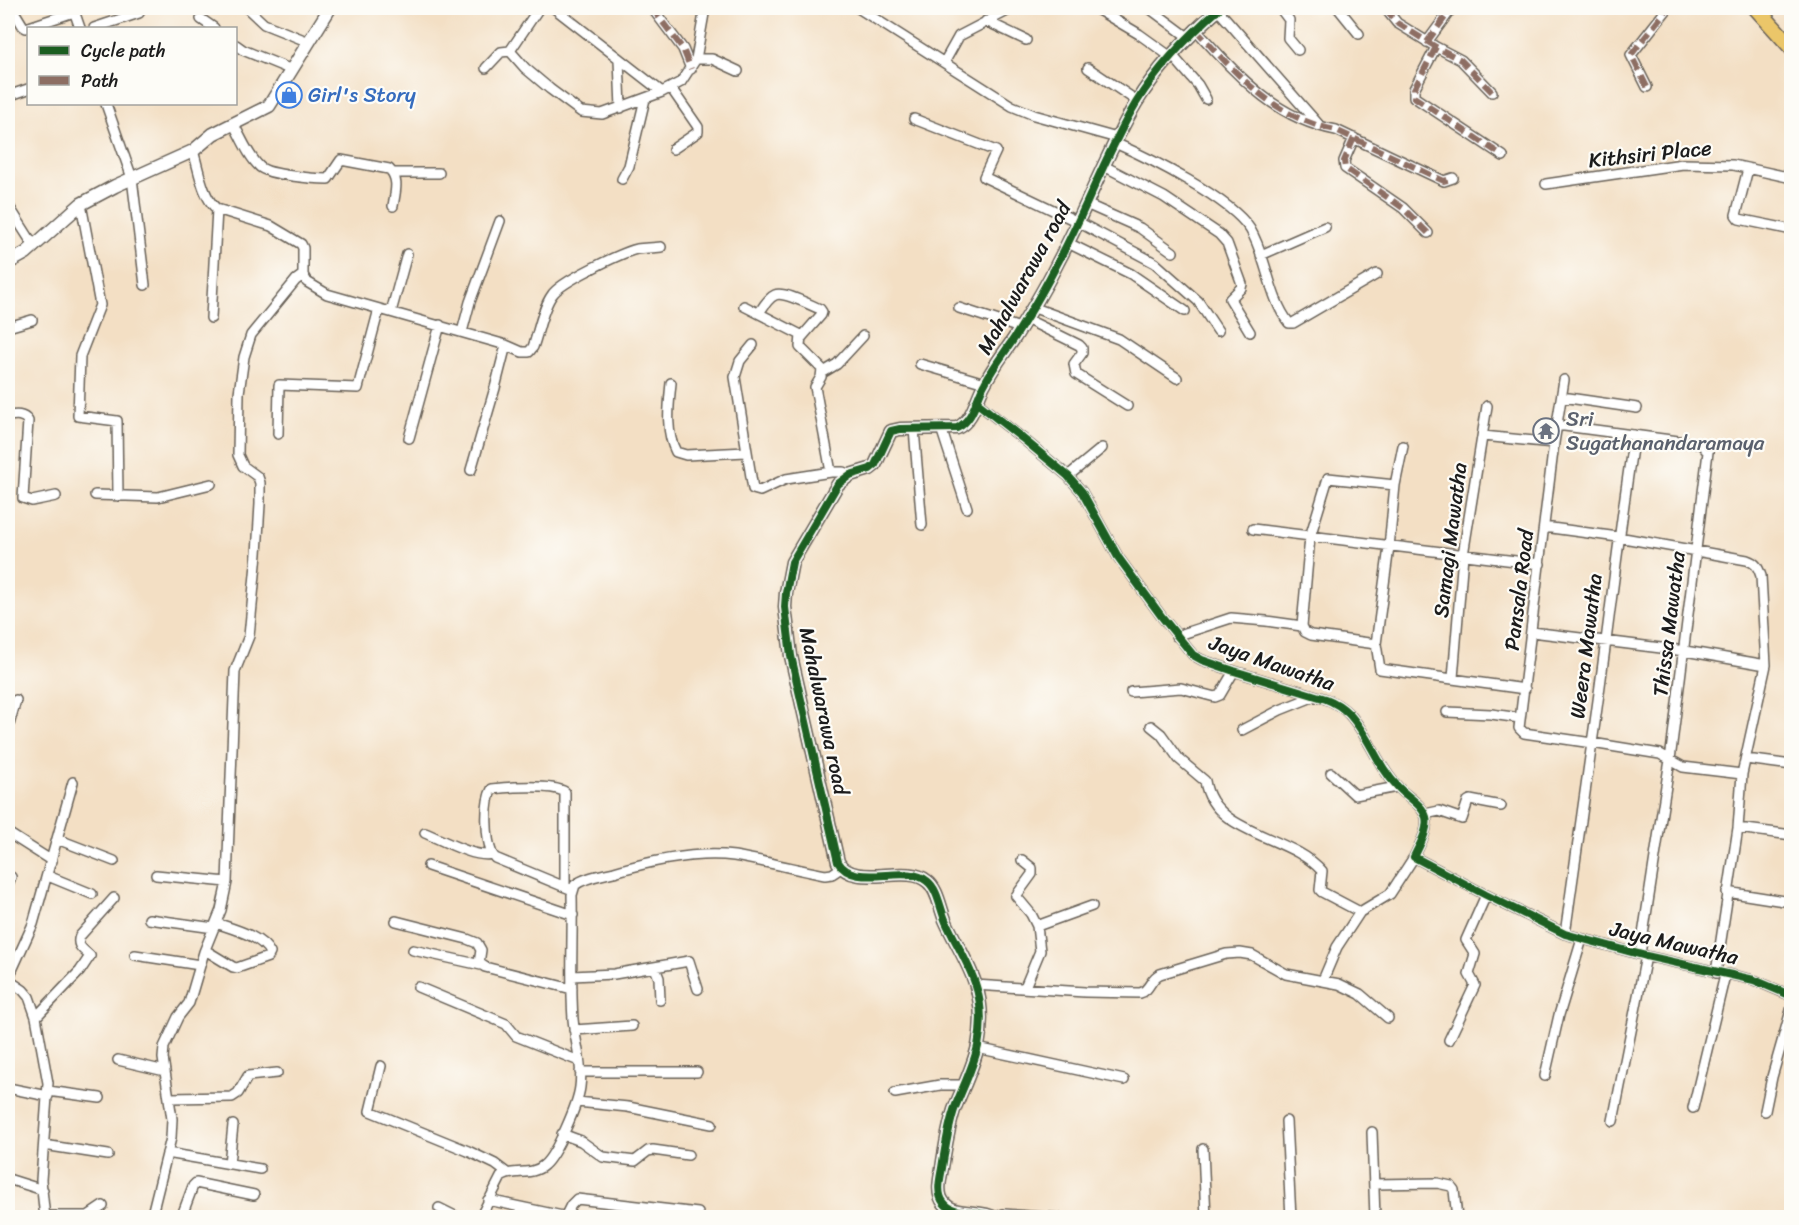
<svg xmlns="http://www.w3.org/2000/svg" width="1799" height="1225" font-family="Sriracha,sans-serif">
<style>
.lines{fill:none;stroke-linecap:round;stroke-linejoin:round}
.minor-casing{stroke:#676057;stroke-width:12}
.tertiary-casing{stroke:#676057;stroke-width:15}
.trunk-casing{stroke:#676057;stroke-width:18}
.minor{stroke:#fff;stroke-width:9}
.tertiary{stroke:#fff;stroke-width:12}
.trunk{stroke:#ebc669;stroke-width:15}
.quiet{stroke:#8d6e63;stroke-width:6;stroke-dasharray:12 6;stroke-linecap:butt}
.cycleway-casing{stroke:#fdfcf7;stroke-width:11}
.cycleway{stroke:#1b5e20;stroke-width:8}
.labels{text-anchor:middle;dominant-baseline:central;stroke-width:4.5;stroke-linejoin:round;paint-order:stroke}
.shop-label{font-size:21px;fill:#366cbe;stroke:#fdfcf7;text-anchor:start}
.street-label{font-size:21px;fill:#1c1c1c;stroke:#fdfcf7}
.worship-label{font-size:21px;fill:#5b616d;stroke:#fdfcf7;text-anchor:start}
</style>
<rect width="100%" height="100%" fill="#fdfcf7"/>
<filter id="ink" filterUnits="userSpaceOnUse"><feTurbulence type="fractalNoise" baseFrequency=".0167" numOctaves="2"/><feDisplacementMap in="SourceGraphic" scale="12" xChannelSelector="R" yChannelSelector="G"/><feConvolveMatrix kernelMatrix="1 2 1 2 8 2 1 2 1" color-interpolation-filters="sRGB"/></filter>
<filter id="wash" filterUnits="userSpaceOnUse"><feTurbulence type="fractalNoise" baseFrequency=".008" numOctaves="4" result="noise"/><feDisplacementMap in="SourceGraphic" scale="24" xChannelSelector="R" yChannelSelector="G"/><feGaussianBlur stdDeviation="1.35" result="paint"/><feColorMatrix in="noise" values="0 0 0 0 0 0 0 0 0 0 0 0 0 0 0 0 0 1.4 0 .05"/><feComposite in="paint" operator="in"/></filter>
<g filter="url(#wash)">
<rect width="100%" height="100%" fill="#f3dfc4"/>
</g>
<g filter="url(#ink)">
<g class="lines">
<g class="minor-casing">
<path id="minor" d="M12 8 23 26 26 28 74 12
M73 8 80 28
M247 8 264 24 309 42
M539 8 510 51 525 68 550 89 581 112 602 114 662 92
M554 8 662 92 681 82 696 59 705 8
M652 8 683 49 691 69
M858 8 1012 106 1034 115 1117 138
M1095 8 1139 34 1171 57
M1149 8 1188 37
M1280 8 1289 20 1288 38 1298 50
M1338 8 1359 34
M1385 8 1397 23 1436 47 1461 60 1492 92
M1218 10 1319 125
M201 19 214 28
M986 21 1026 40
M94 28 139 13
M1195 29C1237 74 1273 118 1336 130L1444 181 1453 178
M1427 42 1452 8
M236 45 243 50 292 70
M1436 47 1414 89V97L1503 156
M1172 55 1198 85 1206 99
M696 59H712L738 71
M619 60 621 108
M945 61 959 36 1013 8
M486 68 501 52 510 51
M1088 68 1137 101
M1647 87 1631 55 1668 8
M671 88 698 127V132L673 149
M8 96 28 89
M106 104 132 178
M914 119 996 151 984 177 1078 222 1155 263 1198 301 1218 331
M233 123C241 137 248 156 260 167 269 175 315 179 328 179L341 160 389 169C400 179 395 193 393 206
M1354 138 1344 161 1345 168 1403 208 1428 233
M1115 143C1149 158 1230 198 1250 229 1267 257 1269 298 1289 323H1293L1377 274
M193 151C199 169 202 197 217 209L271 226 301 244 303 248V275L307 282 327 294 506 345 495 388 471 470
M1104 166 1164 197 1219 234 1227 243 1242 284 1241 288 1230 299 1250 332
M1748 169 1736 215 1739 219 1792 230
M394 173H439
M132 178 145 285
M622 179 629 166 645 99
M1546 184 1683 164 1733 165 1792 178
M81 204 100 305 80 356 78 416 117 421 118 496
M1086 204 1140 228 1173 252
M8 205 34 246
M1068 243 1131 274 1185 311
M1261 255 1325 227
M744 306 801 335 800 347 822 369 821 377 815 387 831 472H843L850 475
M1032 307 1119 339 1177 378
M959 308 1020 328
M391 312 407 254
M759 313C763 307 768 298 775 295 784 291 810 305 820 309L822 312 821 315 801 338
M211 318 217 209
M1026 319 1079 345 1082 348V353L1074 364 1076 374 1127 406
M8 327 32 320
M462 332 470 302 500 221
M506 345 522 352H529L533 347C539 331 542 309 552 295 560 282 621 253 637 249 645 248 653 248 661 247
M753 345 740 361 735 377 753 489 760 491 786 479 831 472
M920 364 985 383
M822 373 837 364 863 336
M1564 380 1554 443 1519 728 1524 733 1592 743 1565 934
M671 383C669 404 665 432 676 452L686 455 746 452
M1562 397 1637 408
M976 402 1022 438 1068 476 1082 492 1118 557 1162 617 1193 655 1202 660 1234 671 1326 699C1334 702 1342 707 1349 714 1369 735 1377 766 1398 787 1407 797 1422 804 1426 817 1429 830 1419 846 1414 857L1486 895 1565 934 1646 956 1754 980 1792 996
M8 416C16 415 23 414 28 421L23 498 32 501 56 496
M1557 425 1701 444 1708 452 1670 760 1640 954
M941 428 967 508
M914 429 922 525
M278 434 279 385 358 388 379 309
M1634 435C1618 538 1607 641 1592 743L1660 754 1683 767 1742 774
M1483 436 1554 443
M409 438 440 325
M1403 446 1395 485 1389 547 1376 644 1380 669 1525 689
M1068 476 1102 448
M95 495 158 497 211 484
M1544 527 1618 537 1747 560C1756 563 1758 567 1761 576L1766 665 1742 774 1738 828 1716 973
M1253 529 1540 564
M1532 632 1685 651 1766 665
M1176 636 1231 618 1266 621 1302 626
M1376 644 1311 635 1305 632 1302 626 1310 537 1328 478 1395 485
M1453 678 1463 555 1487 406
M1131 692 1181 688 1215 697 1220 695 1234 671
M1447 712 1491 714 1520 718
M1151 726 1161 734 1179 759 1205 781C1213 835 1290 834 1322 871L1320 890 1322 892 1360 912
M8 728 16 700
M1242 730 1280 710 1315 696
M1746 759 1792 765
M1331 773 1355 795 1397 787
M1425 814 1439 811 1462 819 1468 801 1470 800 1501 806
M1738 828 1792 835
M8 833 52 861
M425 833C440 839 476 859 492 854
M57 839 114 861
M1022 860 1032 868V874L1016 896 1031 914 1037 926
M428 866 573 915
M156 875 227 882
M48 876 92 894
M8 884 11 877
M565 887V792C553 784 507 787 492 789 484 803 486 839 492 854L495 858 565 887 573 890
M1727 892 1784 901
M149 919 214 928
M396 921 467 939 477 943 481 950 479 963 485 967 572 989
M205 950 233 967 237 968 268 957 270 953C262 936 233 929 216 923
M413 950 481 965
M135 955 200 965
M655 968 659 978 660 1000
M572 976 614 974 689 961 698 989
M8 979 33 924 73 782
M8 980 23 990 29 997 36 1017 48 1083 41 1180 45 1218
M1323 980 1337 947 1360 912 1390 894 1414 857
M975 985 1085 992 1140 993C1150 991 1150 978 1160 974L1226 954 1240 953 1252 955 1286 974 1339 984 1360 994 1388 1018
M418 987 506 1024 516 1036 579 1061
M1025 987 1040 951 1037 926 1092 906
M36 1017 80 971 90 956C83 949 76 946 80 936L114 898
M574 1030 632 1026
M1449 1040 1475 985 1469 974 1475 954 1466 940 1486 895
M977 1048 1124 1080
M118 1060 165 1071
M381 1066 370 1111 468 1151 495 1164 507 1173
M580 1072H697
M1545 1076 1559 1015 1582 939
M8 1088 48 1096
M48 1091 100 1098
M895 1093 940 1085H964
M170 1098 232 1097 238 1093 248 1076 277 1073
M577 1102 628 1107 712 1124
M1693 1108 1725 975
M1765 1111 1772 1077 1792 1007
M1286 1121 1291 1218
M1613 1121 1646 956
M1372 1132 1375 1218
M562 1134 581 1141 603 1157 635 1161 648 1151 653 1150 688 1155
M44 1145 108 1155
M1203 1149 1206 1218
M167 1153 260 1169
M229 1164 233 1125
M8 1179 43 1190
M1374 1184 1437 1183 1451 1186 1454 1190 1457 1218
M488 1200 572 1218
M439 1208 459 1218
M566 1215 571 1205 577 1199 698 1213
M45 1216H88L103 1206
M151 1218 171 1138 172 1119 163 1058 164 1047 178 1017 189 1003 204 952 221 910 227 882 235 671 249 636 257 554 260 504V483L258 477 243 466 238 455 239 393 244 357 251 335 296 280 303 275
M181 1218 193 1186 196 1183 254 1195
M480 1218 501 1177C514 1168 531 1177 544 1165 556 1155 578 1104 580 1087 583 1065 575 1041 573 1019 570 978 573 936 572 895L575 885C585 877 602 875 614 872 651 861 695 851 734 856 764 861 794 869 825 875L832 874 841 868
M995 1218 1003 1214 1058 1218"/>
</g>
<g class="tertiary-casing">
<path id="tertiary" d="M8 263 26 253 81 204 115 186 193 151 213 134 269 106 330 8
M995 1218C980 1209 955 1217 944 1203 936 1194 940 1179 942 1168 945 1148 948 1129 954 1110 962 1089 973 1068 978 1046 982 1026 982 1003 975 983 968 962 955 942 946 922 940 909 938 889 927 881 906 863 854 890 838 862L791 656 785 607 786 593 792 562 838 484 850 475 870 469 875 465 891 431 900 429 957 428C974 420 976 398 985 383 993 367 1005 352 1015 337 1030 313 1045 288 1058 262 1086 210 1106 153 1136 103 1158 67 1189 35 1220 8"/>
</g>
<g class="trunk-casing">
<path id="trunk" d="M1756 8 1792 48"/>
</g>
<use href="#minor" class="minor"/>
<use href="#tertiary" class="tertiary"/>
<use href="#trunk" class="trunk"/>
<path class="quiet" d="M652 8 683 49 691 69
M1385 8 1397 23 1436 47 1461 60 1492 92
M1195 29C1237 74 1273 118 1336 130L1444 181 1453 178
M1427 42 1452 8
M1436 47 1414 89V97L1503 156
M1647 87 1631 55 1668 8
M1354 138 1344 161 1345 168 1403 208 1428 233"/>
<g class="cycleway-casing">
<path id="cycleway" d="M976 402 1022 438 1068 476 1082 492 1118 557 1162 617 1193 655 1202 660 1234 671 1326 699C1334 702 1342 707 1349 714 1369 735 1377 766 1398 787 1407 797 1422 804 1426 817 1429 830 1419 846 1414 857L1486 895 1565 934 1646 956 1754 980 1792 996
M995 1218C980 1209 955 1217 944 1203 936 1194 940 1179 942 1168 945 1148 948 1129 954 1110 962 1089 973 1068 978 1046 982 1026 982 1003 975 983 968 962 955 942 946 922 940 909 938 889 927 881 906 863 854 890 838 862L791 656 785 607 786 593 792 562 838 484 850 475 870 469 875 465 891 431 900 429 957 428C974 420 976 398 985 383 993 367 1005 352 1015 337 1030 313 1045 288 1058 262 1086 210 1106 153 1136 103 1158 67 1189 35 1220 8"/>
</g>
<use href="#cycleway" class="cycleway"/>
</g>
</g>
<defs>
<g id="shop-ring" transform="scale(1.35)"><circle r="9.5" fill="#fdfcf7" stroke="#3f7fe0" stroke-width="1.5"/><path d="M-5-2.5h2.3a2.7 3.5 0 0 1 5.4 0H5L5.5 6h-11ZM-1.5-2.5h3a1.5 2.3 0 0 0-3 0Z" fill="#3f7fe0"/></g>
<g id="temple-ring" transform="scale(1.35)"><circle r="9.5" fill="#fdfcf7" stroke="#6b7280" stroke-width="1.5"/><path d="M0-6L5-2H3V0L6.5 2.5H4V6H1.5V3h-3V6H-4V2.5H-6.5L-3 0V-2H-5Z" fill="#6b7280"/></g>
</defs>
<g fill-rule="evenodd">
<use href="#shop-ring" x="289" y="95"/>
<use href="#temple-ring" x="1546" y="431"/>
</g>
<g class="labels">
<g class="shop-label">
<text x="308" y="95">Girl's Story</text>
</g>
<g class="street-label">
<text transform="translate(1650 154) rotate(-6)">Kithsiri Place</text>
<text transform="translate(1024 278) rotate(-61)">Mahalwarawa road</text>
<text transform="translate(1450 540) rotate(-83)">Samagi Mawatha</text>
<text transform="translate(1519 590) rotate(-83)">Pansala Road</text>
<text transform="translate(1669 624) rotate(-83)">Thissa Mawatha</text>
<text transform="translate(1586 646) rotate(-83)">Weera Mawatha</text>
<text transform="translate(1272 663) rotate(19)">Jaya Mawatha</text>
<text transform="translate(824 711) rotate(78)">Mahalwarawa road</text>
<text transform="translate(1674 943) rotate(13)">Jaya Mawatha</text>
</g>
<g class="worship-label">
<text x="1566" y="419">Sri<tspan x="1566" dy="24">Sugathanandaramaya</tspan></text>
</g>
</g>
<rect width="1799" height="1225" fill="none" stroke="#fdfcf7" stroke-width="30"/>
<rect x="27" y="27" width="210" height="78" fill="#fdfcf7" stroke="#a3a29f" stroke-width="1.5"/>
<rect x="39" y="46" width="30" height="9" fill="#1b5e20" stroke="#a3a29f" stroke-width="1.5"/>
<text x="81" y="57" font-size="18" fill="#1c1c1c">Cycle path</text>
<rect x="39" y="76" width="30" height="9" fill="#8d6e63" stroke="#a3a29f" stroke-width="1.5"/>
<text x="81" y="87" font-size="18" fill="#1c1c1c">Path</text>
</svg>
